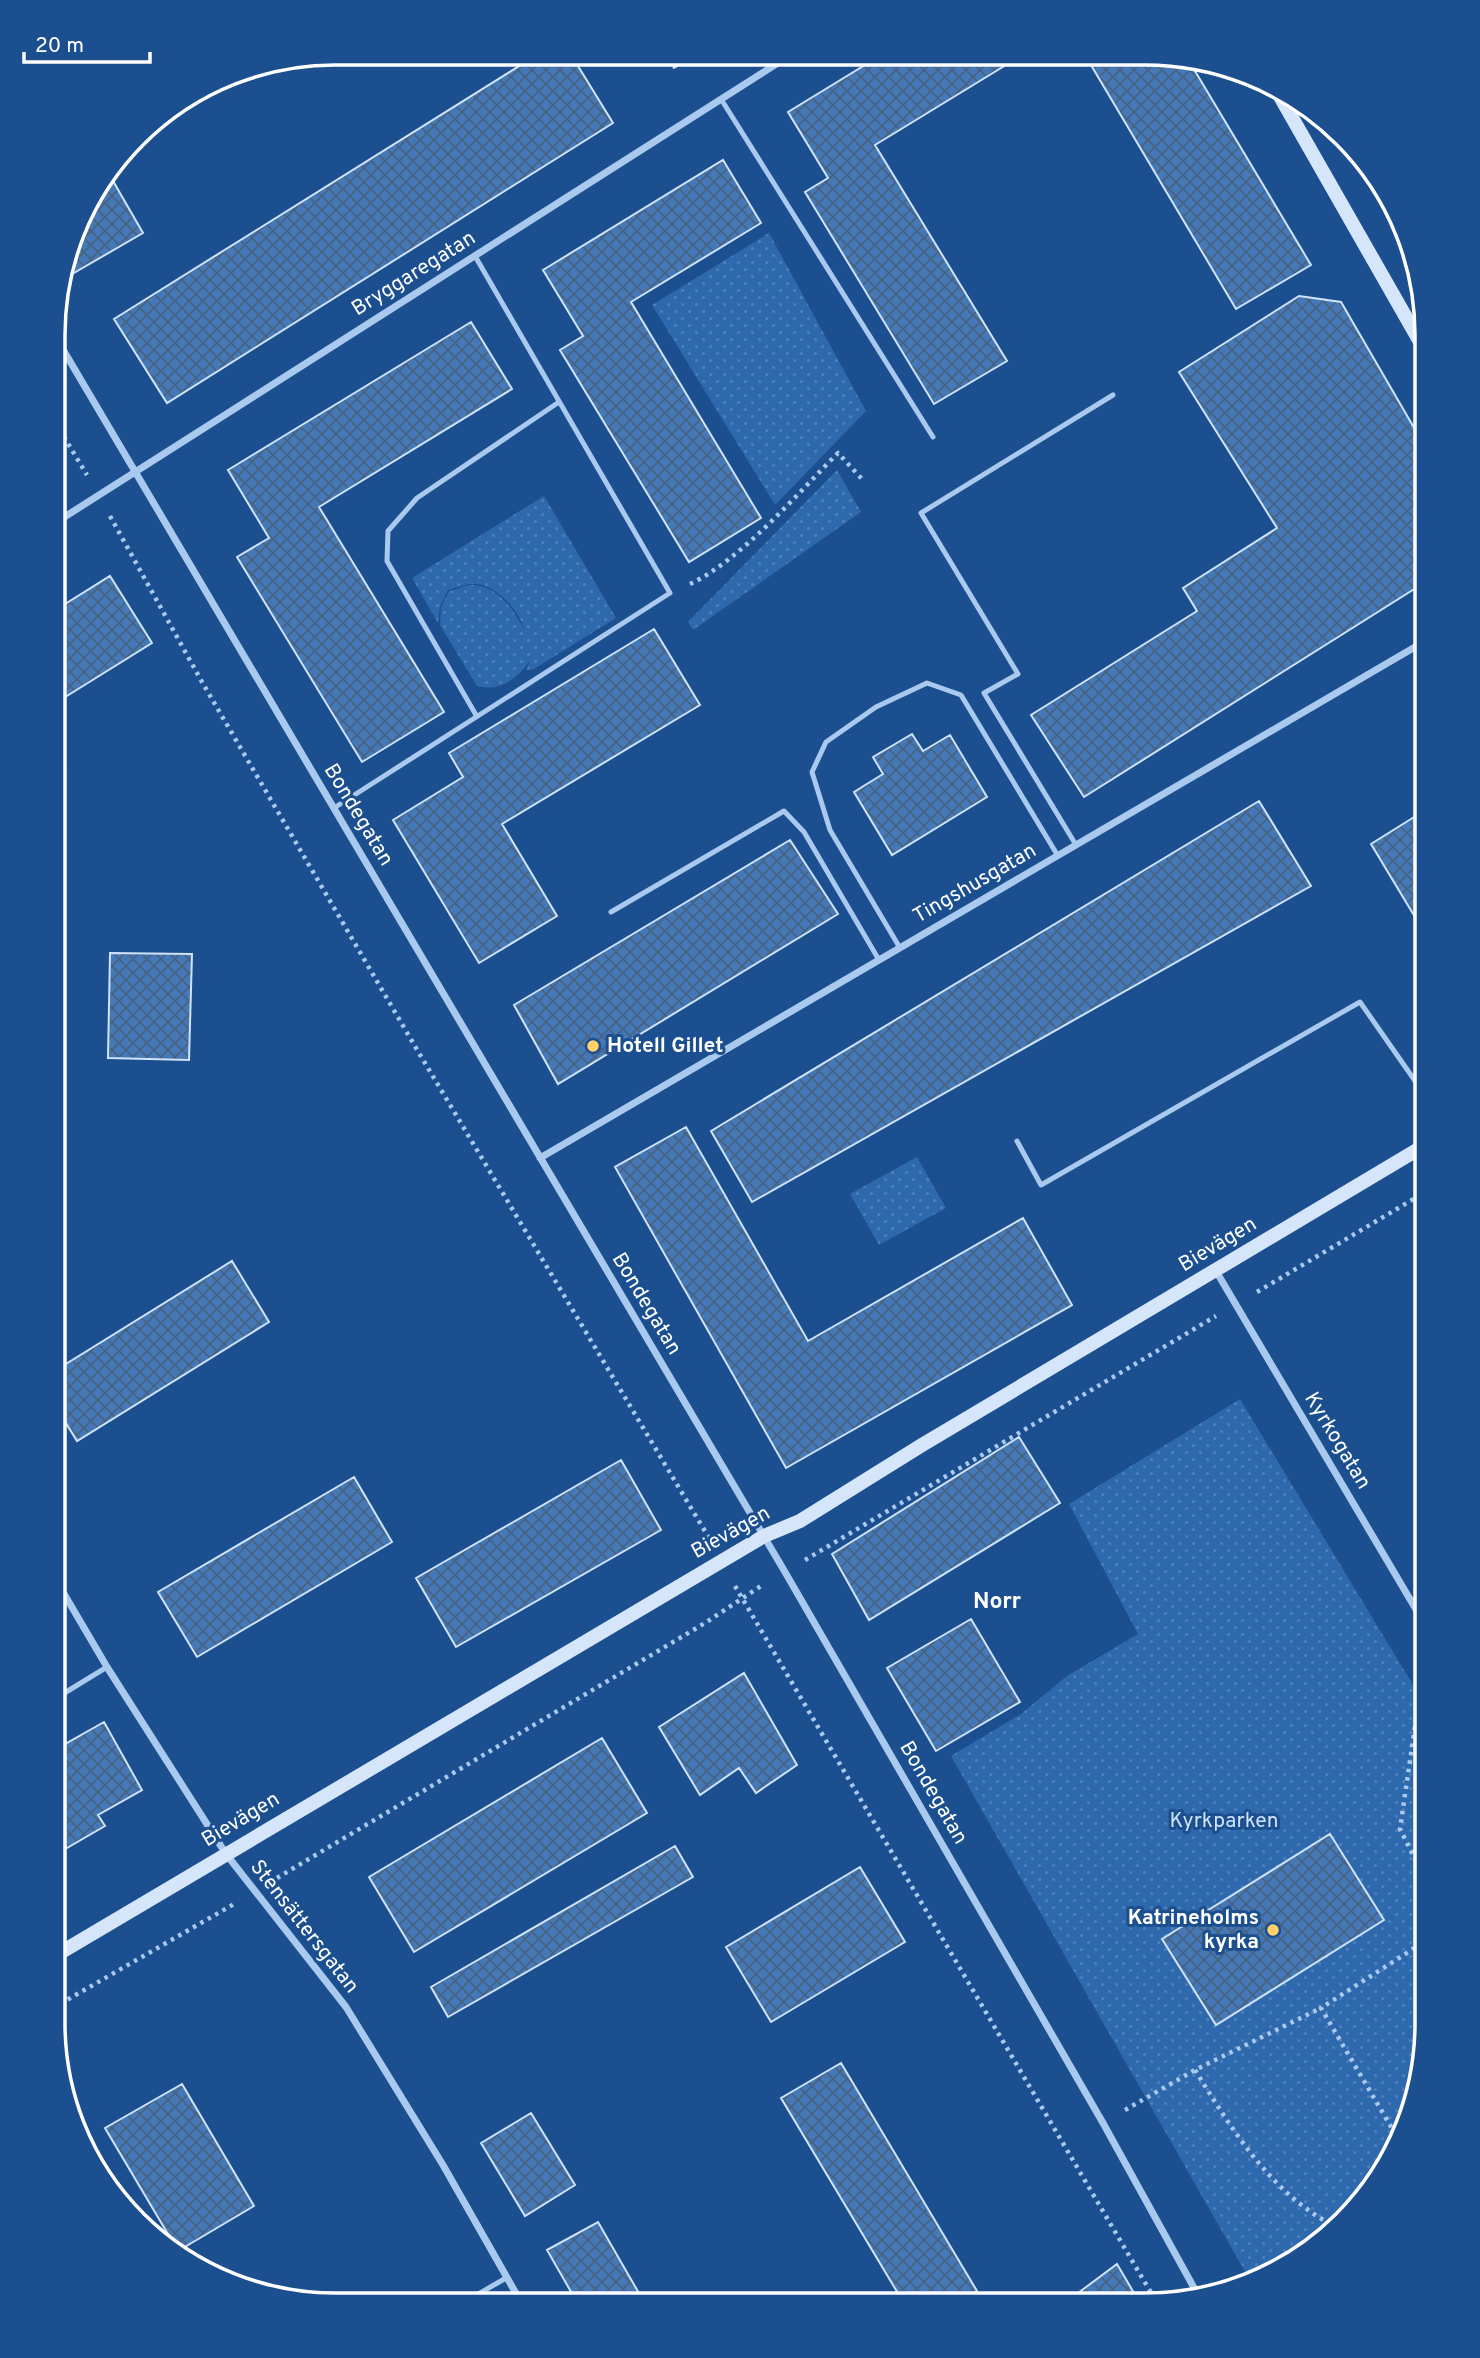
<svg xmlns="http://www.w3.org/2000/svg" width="1480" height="2358" font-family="Overpass,sans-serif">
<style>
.green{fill:url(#green-dots)}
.building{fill:url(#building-cross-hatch);stroke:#cfe3fa;stroke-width:2}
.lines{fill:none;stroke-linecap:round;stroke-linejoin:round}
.path{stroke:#a9c9ee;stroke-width:4.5;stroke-dasharray:3.5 5;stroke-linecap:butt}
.lane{stroke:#a9c9ee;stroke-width:5}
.street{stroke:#a9c9ee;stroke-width:7}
.secondary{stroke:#d6e6fa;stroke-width:14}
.poi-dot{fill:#ffd166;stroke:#1b4f8f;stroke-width:2.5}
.labels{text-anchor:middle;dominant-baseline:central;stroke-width:6;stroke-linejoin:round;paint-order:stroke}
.street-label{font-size:21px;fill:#fff;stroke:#1b4f8f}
.poi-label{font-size:21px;font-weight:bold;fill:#fff;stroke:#1b4f8f;text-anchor:start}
.park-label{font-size:21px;fill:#cfe3fa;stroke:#1b4f8f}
.neighbourhood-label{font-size:23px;font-weight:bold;fill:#fff;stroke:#1b4f8f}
.rim{fill:none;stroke:#fff;stroke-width:3.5}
</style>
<defs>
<pattern id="green-dots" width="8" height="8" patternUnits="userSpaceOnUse" patternTransform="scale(1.75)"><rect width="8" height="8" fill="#2e69ad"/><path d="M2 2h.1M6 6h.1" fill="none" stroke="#4d80b9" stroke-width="1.8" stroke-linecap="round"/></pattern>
<pattern id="building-cross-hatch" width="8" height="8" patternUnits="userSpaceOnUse" patternTransform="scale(1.75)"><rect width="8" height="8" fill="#4478b7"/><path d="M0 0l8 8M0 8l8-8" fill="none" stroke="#486282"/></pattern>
</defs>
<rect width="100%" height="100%" fill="#1b4f8f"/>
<path class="green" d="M769 233 866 411 775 505 652 305Z
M837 470 861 512 693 630 688 622Z
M544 496 616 618 534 669 526 670 530 661C517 679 500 692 477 686L440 625 441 607 449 591C456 590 464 585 471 585 497 584 515 611 525 631 519 610 494 581 470 584 463 585 455 588 448 590L440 606 438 623 412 578Z
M917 1157 946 1208 879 1245 850 1194Z
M1240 1399 1427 1708V2042L1406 2131 1369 2195 1317 2247 1252 2284 951 1756 1021 1714 1067 1676 1138 1634 1069 1504Z"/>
<path class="building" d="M540 53H570L613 123 167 403 114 319Z
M665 53 698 54 674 68Z
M883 54H1000L1006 65 875 145 1007 361 934 404 805 192 828 178 788 112Z
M1085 55 1186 56 1311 265 1236 309Z
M723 160 761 223 631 302 761 518 689 562 560 350 583 336 543 270Z
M109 174 143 233 67 277 63 270 82 210Z
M1299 296 1341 302 1427 450V581L1084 797 1031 715 1197 611 1183 588 1277 528 1179 372Z
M471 322 512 389 319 507 444 712 362 762 237 557 269 538 228 470Z
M110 576 152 643 54 704V611Z
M654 629 700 705 502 824 557 916 479 963 393 820 463 777 449 753Z
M912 734 923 751 950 735 987 797 892 855 854 792 883 774 873 757Z
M1259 801 1311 886 752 1202 711 1131Z
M1427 809V937L1371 844Z
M790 840 838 914 558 1084 514 1005Z
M110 953 192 954 189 1060 108 1058Z
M686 1127 808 1341 1023 1218 1072 1305 786 1468 615 1167Z
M232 1261 269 1322 77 1441 53 1402V1372Z
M1019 1437 1060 1503 869 1620 832 1554Z
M621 1460 661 1530 456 1647 416 1578Z
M354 1477 392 1542 197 1657 158 1592Z
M971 1619 1020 1702 936 1751 887 1668Z
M744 1673 797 1765 756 1793 739 1768 700 1795 659 1727Z
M104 1722 142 1790 98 1815 105 1826 53 1856V1766L66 1758 60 1747Z
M602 1738 647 1813 414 1952 369 1877Z
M1330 1834 1384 1920 1216 2025 1162 1939Z
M675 1846 693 1877 448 2017 431 1987Z
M860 1867 905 1942 771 2022 726 1947Z
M841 2063 977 2291 953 2305H905L781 2098Z
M182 2084 254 2206 178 2251 105 2128Z
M531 2113 575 2185 525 2216 481 2143Z
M598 2222 640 2295 624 2304H578L547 2250Z
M1117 2264 1141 2305H1062Z"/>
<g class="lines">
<path class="path" d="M55 422 87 475
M110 516 202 682 416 1048 709 1538
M690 584C741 560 797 494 838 453L862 479
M1257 1292 1427 1191
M805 1560 1216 1316
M735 1586 1157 2303
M1426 1651 1400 1829 1424 1877 1427 1878
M277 1878 705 1623 764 1584
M53 2008 234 1904
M1195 2070C1231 2128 1273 2197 1337 2227
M1125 2110 1195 2070 1321 2008
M1400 2142 1321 2008 1413 1949 1427 1912"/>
<path class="lane" d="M721 99 933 437
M476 715 387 561 388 531 417 498 559 402
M334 808 670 593 475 256
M1076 845 984 693 1018 674 921 513 1113 395
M611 912 784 811 804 832 879 960
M900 948 830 830 812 772 826 742 876 707 927 683 961 695 1058 856
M1017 1141 1041 1185 1360 1002 1427 1098
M53 1700 107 1667
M461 2304 506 2278"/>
<path class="street" d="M55 336 785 1572 1103 2123 1198 2295
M55 523 792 54
M540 1158 1427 640
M1216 1271 1427 1628
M53 1575 107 1667 226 1854 346 2007 443 2165 522 2304"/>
<path class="secondary" d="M1274 86 1427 354
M53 1957 764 1536 800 1521 922 1445 1427 1144"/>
</g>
<g class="poi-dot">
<circle cx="593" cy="1046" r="7"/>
<circle cx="1273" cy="1930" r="7"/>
</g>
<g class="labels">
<g class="street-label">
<text transform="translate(414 274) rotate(-32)">Bryggaregatan</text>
<text transform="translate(358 815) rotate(59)">Bondegatan</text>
<text transform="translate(975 884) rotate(-30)">Tingshusgatan</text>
<text transform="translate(1218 1245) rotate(-31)">Bievägen</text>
<text transform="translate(646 1304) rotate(59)">Bondegatan</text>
<text transform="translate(1337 1441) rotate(59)">Kyrkogatan</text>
<text transform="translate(731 1533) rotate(-29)">Bievägen</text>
<text transform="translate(933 1793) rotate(60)">Bondegatan</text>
<text transform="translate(241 1820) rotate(-31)">Bievägen</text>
<text transform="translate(304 1927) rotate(52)">Stensättersgatan</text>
</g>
<g class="poi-label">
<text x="607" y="1046">Hotell Gillet</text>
<text x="1259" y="1918" text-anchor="end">Katrineholms<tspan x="1259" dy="24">kyrka</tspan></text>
</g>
<g class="park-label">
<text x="1224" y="1821">Kyrkparken</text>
</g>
<g class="neighbourhood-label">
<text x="997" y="1602">Norr</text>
</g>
</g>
<path d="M0 0H1480V2358H0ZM335 65H1145A270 270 0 0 1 1415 335V2023A270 270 0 0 1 1145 2293H335A270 270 0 0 1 65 2023V335A270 270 0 0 1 335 65Z" fill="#1b4f8f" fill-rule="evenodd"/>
<path class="rim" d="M335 65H1145A270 270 0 0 1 1415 335V2023A270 270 0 0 1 1145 2293H335A270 270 0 0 1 65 2023V335A270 270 0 0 1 335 65Z"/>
<path d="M24 52v10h126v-10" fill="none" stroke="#ffffff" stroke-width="3.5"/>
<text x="35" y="52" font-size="21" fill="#ffffff" stroke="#1b4f8f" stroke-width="5" paint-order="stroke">20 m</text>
</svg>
